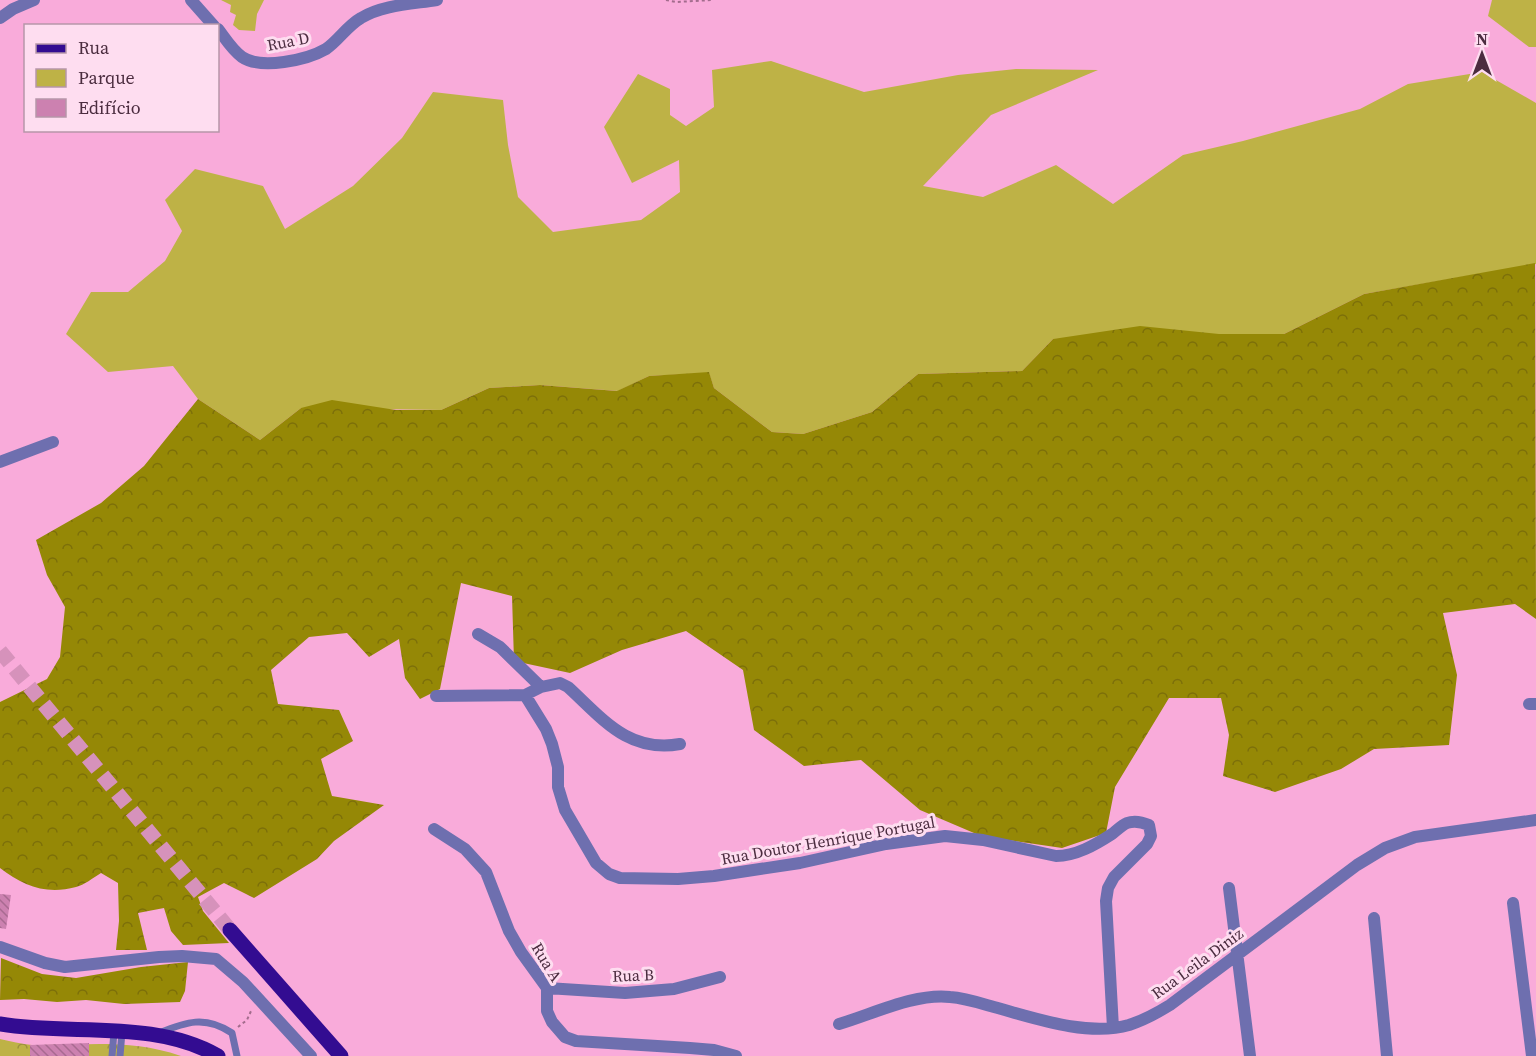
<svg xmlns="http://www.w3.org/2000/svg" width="1536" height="1056" font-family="'Source Serif 4',serif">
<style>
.green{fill:#beb246}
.forest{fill:url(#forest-crowns)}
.park{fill:url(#park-crowns)}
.building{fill:url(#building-back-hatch)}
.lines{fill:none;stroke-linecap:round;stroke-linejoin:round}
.primary-tunnel{stroke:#d692bb;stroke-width:15;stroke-dasharray:15 8;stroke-linecap:butt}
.path{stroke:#a36c8d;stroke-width:2;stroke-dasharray:3 3;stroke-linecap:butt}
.service{stroke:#6e6faf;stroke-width:7}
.minor{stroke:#6e6faf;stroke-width:12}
.primary{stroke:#330c91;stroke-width:15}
.labels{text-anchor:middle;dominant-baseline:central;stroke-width:6;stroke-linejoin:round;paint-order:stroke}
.street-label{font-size:16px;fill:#4b2c3f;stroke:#feddf0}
</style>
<defs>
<pattern id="forest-crowns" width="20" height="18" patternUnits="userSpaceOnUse" patternTransform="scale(1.5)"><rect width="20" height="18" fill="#958806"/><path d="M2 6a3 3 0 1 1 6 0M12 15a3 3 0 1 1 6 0" fill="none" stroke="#7c6f09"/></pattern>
<pattern id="park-crowns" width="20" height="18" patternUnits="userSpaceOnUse" patternTransform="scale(1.5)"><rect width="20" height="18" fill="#beb246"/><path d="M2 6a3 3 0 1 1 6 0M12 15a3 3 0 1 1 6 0" fill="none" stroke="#9c913c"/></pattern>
<pattern id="building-back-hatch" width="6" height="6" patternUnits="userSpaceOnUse" patternTransform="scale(1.5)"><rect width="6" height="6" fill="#cc81b0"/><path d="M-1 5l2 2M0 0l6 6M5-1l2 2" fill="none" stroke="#a86a91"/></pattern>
</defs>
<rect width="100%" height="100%" fill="#f9abda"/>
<path class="green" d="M221 0H264L257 14 255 31 239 30 233 25 236 15 230 12 231 5Z
M1492 0H1536V47H1529L1488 16Z
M771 61 864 92 958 75 1016 69 1098 70 991 115 923 186 983 197 1056 165 1113 204 1183 155 1243 141 1360 109 1408 84 1482 72 1536 103V264L1364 294 1284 334 1053 339 1022 371 918 374 872 412 803 434 772 432 714 388 709 373 649 376 618 391 540 385 489 388 441 410 301 408 260 440 198 399 173 366 108 372 66 334 91 292H128L165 261 182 231 165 200 195 169 263 186 285 229 353 186 402 138 433 92 503 100 508 145 518 197 553 232 641 220 680 192 679 160 632 183 604 127 638 74 670 89V115L686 126 714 107 712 70Z"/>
<path class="forest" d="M1535 263 1536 619 1515 604 1443 613 1457 675 1449 745 1374 749 1341 769 1275 792 1223 776 1229 735 1221 698H1169L1115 787 1106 833 1062 848 981 836 920 810 861 760 804 766 754 730 743 670 686 631 622 650 570 673 514 661 512 596 461 583 440 689 420 699 405 678 399 639 369 657 347 633 309 637 271 670 278 704 339 710 353 741 321 759 332 796 384 805 334 841 317 859 254 898 224 883 198 897 203 911 229 943 183 945 171 931 164 908 138 913 147 950H116L119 921 118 883 101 873C93 878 84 885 76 887 46 895 23 886 0 868V702L47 679 60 657 65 607 47 575 36 540 101 503 144 466 198 399 260 440 301 408 332 400 396 410H441L489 388 540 385 617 391 649 376 709 372 714 388 772 432 803 434 872 412 918 374 1022 371 1053 339 1140 326 1219 334H1284L1364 294Z
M1 958 42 974 76 978 141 967 188 962 185 991 180 1002 124 1004 86 1000 57 1002 24 999 0 1000Z"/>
<path class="park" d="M0 1039C10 1041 22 1044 32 1045 86 1046 128 1038 181 1056H0Z"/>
<path class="building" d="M0 894 11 895 6 929 0 928Z
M89 1043V1056H30V1045Z"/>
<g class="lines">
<path class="primary-tunnel" d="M0 651 230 930"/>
<path class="path" d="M666 0 676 2 713 0
M238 1027 247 1020 251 1011"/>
<path class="service" d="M159 1033C186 1022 205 1015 232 1033L237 1056
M112 1056 114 1032
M120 1056 122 1032"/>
<path class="minor" d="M191 0 214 26
M0 18 13 9 34 0
M218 29C225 38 232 50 242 57 261 70 307 60 326 49 339 40 347 26 361 18 382 5 412 4 437 0
M0 462 53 442
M541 687 560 683 568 687C603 719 628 753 680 744
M525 695 546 729 552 744 558 767V787L565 810 596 863 609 874 620 878 678 879 714 876 800 863 886 844 945 836 983 840 1056 856C1076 856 1095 845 1112 834 1116 831 1122 825 1127 823 1135 820 1142 822 1149 825L1151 836 1147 844 1114 877 1108 888 1106 901 1113 1028
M436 696 525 695 541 687 500 647 478 634
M1529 704H1536
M434 829 465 849 486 872 509 931 521 952 547 988V1011L552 1022 565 1037 576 1041 690 1048 714 1050 736 1056
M1229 888 1250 1056
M1513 903 1532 1056
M1374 918 1387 1056
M0 947 45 963 65 967 159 957 182 956 216 959 243 982 311 1056
M547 988 625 993 674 989 720 977
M839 1024C873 1014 915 993 950 997 965 998 980 1003 994 1007 1034 1018 1088 1037 1129 1025 1144 1020 1157 1013 1170 1005L1357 865 1385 848 1415 837 1536 820"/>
<path class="primary" d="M230 930 341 1056
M0 1024C71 1036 154 1019 218 1056"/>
</g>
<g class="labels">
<g class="street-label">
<text transform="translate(288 41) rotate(-11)">Rua D</text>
<text transform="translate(828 840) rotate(-10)">Rua Doutor Henrique Portugal</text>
<text transform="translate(547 962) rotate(59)">Rua A</text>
<text transform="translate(1197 963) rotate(-36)">Rua Leila Diniz</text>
<text transform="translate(633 975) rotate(-2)">Rua B</text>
</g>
</g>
<rect x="24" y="24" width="195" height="108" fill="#feddf0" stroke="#b696a9" stroke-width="1.5"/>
<rect x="36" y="44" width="30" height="9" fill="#330c91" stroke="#b696a9" stroke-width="1.5"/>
<text x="78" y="54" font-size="18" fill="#4b2c3f">Rua</text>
<rect x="36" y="69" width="30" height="18" fill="#beb246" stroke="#b696a9" stroke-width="1.5"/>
<text x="78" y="84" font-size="18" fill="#4b2c3f">Parque</text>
<rect x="36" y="99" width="30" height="18" fill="#cc81b0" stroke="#b696a9" stroke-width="1.5"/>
<text x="78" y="114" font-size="18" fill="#4b2c3f">Edifício</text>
<g transform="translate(1482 54)" stroke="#feddf0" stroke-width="4.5" paint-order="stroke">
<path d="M0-4.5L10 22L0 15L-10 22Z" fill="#4b2c3f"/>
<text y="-9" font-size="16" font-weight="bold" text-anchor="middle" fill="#4b2c3f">N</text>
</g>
</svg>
